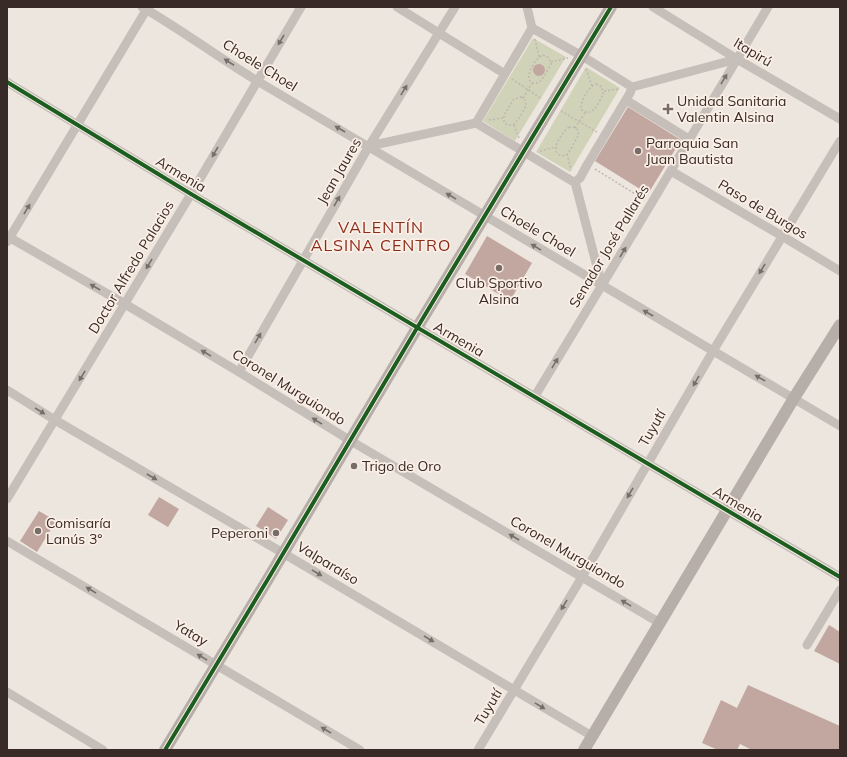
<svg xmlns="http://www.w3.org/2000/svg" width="847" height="757" font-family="Mulish,sans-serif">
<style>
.green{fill:#d0d3b8}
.building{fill:#c2a7a0}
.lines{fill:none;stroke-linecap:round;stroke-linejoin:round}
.path{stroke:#bfb6b1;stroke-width:1.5;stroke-dasharray:2 2;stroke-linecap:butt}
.street{stroke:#c6beb9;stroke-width:9}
.secondary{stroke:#b7aea9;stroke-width:12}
.cycleway-casing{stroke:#fbefe6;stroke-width:6}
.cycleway{stroke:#1b5e20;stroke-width:4}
.oneway{fill:#776d69}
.poi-dot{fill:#776c67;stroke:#fbefe6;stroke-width:1.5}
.labels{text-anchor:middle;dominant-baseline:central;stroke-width:3.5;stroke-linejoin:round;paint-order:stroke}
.street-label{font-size:14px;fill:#372a27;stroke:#fbefe6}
.poi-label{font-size:14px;fill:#372a27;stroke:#fbefe6;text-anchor:start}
.quarter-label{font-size:16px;letter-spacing:1px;fill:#8b2b1a;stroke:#fbefe6}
</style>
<rect width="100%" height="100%" fill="#ede6df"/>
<path class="green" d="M533 38 566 57 515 141 483 121Z
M586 67 620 88 570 172 536 152Z"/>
<path class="building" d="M533 70a6 6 0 1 1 12 0a6 6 0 1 1-12 0Z
M628 107 681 140 648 194 595 161Z
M487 236 532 263 510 301 465 274Z
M159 497 179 509 168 527 148 515Z
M268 507 288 520 276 539 256 526Z
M39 511 56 521 37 552 20 541Z
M829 625 840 632V664L814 651Z
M748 685 840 726V750H752L740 744 737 750H718L702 743 721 700 737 708Z"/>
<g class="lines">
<path class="path" d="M535 39 539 57
M543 55 549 58 551 64C546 72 539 91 529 80 527 72 536 58 543 55Z
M551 62 568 58
M586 69 592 86
M512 79 542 99
M596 84 602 87 603 94C599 102 592 120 581 109 580 102 588 87 596 84Z
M604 91 618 89
M521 97 525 100 526 106C521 114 514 133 504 122V115L514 99Z
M523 98 532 83
M561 111 597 132
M489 120 503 118
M514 125 519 138
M569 127H573L577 129C580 135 577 138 574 143 571 149 566 160 558 154 556 152 556 151 556 148 556 142 564 131 569 127Z
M575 128 585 113
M540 151 556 147
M567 154 571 170
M595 169 645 200"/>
<path class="street" d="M142 7C182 30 219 58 259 82 452 197 646 311 840 426
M397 7 505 74
M527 7 532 28
M653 7 737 59 840 119
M532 28 582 56 632 87
M7 82 191 194 840 577
M632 87 737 59
M626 100 689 139
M476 123 572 181 575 182
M476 123 532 28
M369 146 476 123
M671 171 782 236 840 271
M575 182 580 178 587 165 630 93 632 87
M575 182 602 286
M7 236 125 304 239 372 351 441 660 623
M7 242 148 7
M239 372 369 146 455 7
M7 390 55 420 283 553 592 736
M535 396 651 204 768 7
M7 499 191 194 301 7
M7 541 360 750
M807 645 840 590
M7 692 103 750
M478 750 582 577 713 351 840 141"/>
<path class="secondary" d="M165 750 268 579 417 328 611 7
M584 750 794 398 840 325"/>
<g class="cycleway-casing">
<path id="cycleway" d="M7 82 191 194 840 577
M165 750 268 579 417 328 611 7"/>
</g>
<use href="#cycleway" class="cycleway"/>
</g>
<defs><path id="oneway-solid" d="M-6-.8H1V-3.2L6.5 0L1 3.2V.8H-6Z"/></defs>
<g class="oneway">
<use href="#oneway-solid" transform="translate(281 40) rotate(121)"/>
<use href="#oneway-solid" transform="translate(229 62) rotate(-147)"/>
<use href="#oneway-solid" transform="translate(724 79) rotate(-59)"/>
<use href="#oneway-solid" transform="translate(404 90) rotate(-58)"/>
<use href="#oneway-solid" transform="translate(340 129) rotate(-150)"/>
<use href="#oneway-solid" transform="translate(215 152) rotate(120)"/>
<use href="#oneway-solid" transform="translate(451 196) rotate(-149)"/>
<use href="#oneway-solid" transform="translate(337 201) rotate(-60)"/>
<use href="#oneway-solid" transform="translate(27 209) rotate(-59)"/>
<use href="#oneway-solid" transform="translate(536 247) rotate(-149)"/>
<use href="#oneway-solid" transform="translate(623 252) rotate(-59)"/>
<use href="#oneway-solid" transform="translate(149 264) rotate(121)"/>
<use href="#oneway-solid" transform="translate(762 269) rotate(121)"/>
<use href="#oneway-solid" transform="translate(95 287) rotate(-150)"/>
<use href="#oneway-solid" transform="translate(648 313) rotate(-150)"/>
<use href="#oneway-solid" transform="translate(258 338) rotate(-60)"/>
<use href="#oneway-solid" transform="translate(206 353) rotate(-149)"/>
<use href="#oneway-solid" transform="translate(555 363) rotate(-59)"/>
<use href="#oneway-solid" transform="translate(82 376) rotate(121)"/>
<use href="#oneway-solid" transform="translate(760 378) rotate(-150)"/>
<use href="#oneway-solid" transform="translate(696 381) rotate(120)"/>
<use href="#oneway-solid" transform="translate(40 411) rotate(32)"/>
<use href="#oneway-solid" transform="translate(317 421) rotate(-148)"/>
<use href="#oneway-solid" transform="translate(152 477) rotate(30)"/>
<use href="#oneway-solid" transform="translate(630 493) rotate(120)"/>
<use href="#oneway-solid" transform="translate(514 537) rotate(-150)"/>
<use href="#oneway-solid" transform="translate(317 573) rotate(31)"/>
<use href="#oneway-solid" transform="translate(91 590) rotate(-149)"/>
<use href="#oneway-solid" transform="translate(626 603) rotate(-149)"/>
<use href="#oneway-solid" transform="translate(564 605) rotate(121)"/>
<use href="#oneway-solid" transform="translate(429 639) rotate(31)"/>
<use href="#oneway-solid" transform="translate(202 657) rotate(-149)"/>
<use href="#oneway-solid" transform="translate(540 706) rotate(31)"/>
<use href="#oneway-solid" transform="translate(326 730) rotate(-149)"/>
</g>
<g class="poi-dot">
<path d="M666 103h4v4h4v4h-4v4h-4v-4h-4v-4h4z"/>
<circle cx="638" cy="151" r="4"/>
<circle cx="499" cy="268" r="4"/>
<circle cx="354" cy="466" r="4"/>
<circle cx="38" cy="531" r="4"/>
<circle cx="276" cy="533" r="4"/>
</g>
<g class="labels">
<g class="street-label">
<text transform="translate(753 52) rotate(31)">Itapirú</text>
<text transform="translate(260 65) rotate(32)">Choele Choel</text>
<text transform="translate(339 171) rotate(-60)">Jean Jaures</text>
<text transform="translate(181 174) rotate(31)">Armenia</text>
<text transform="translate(763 209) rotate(31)">Paso de Burgos</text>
<text transform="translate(538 231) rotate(31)">Choele Choel</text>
<text transform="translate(609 246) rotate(-59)">Senador José Pallarés</text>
<text transform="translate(131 267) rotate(-59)">Doctor Alfredo Palacios</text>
<text transform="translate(459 339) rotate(30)">Armenia</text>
<text transform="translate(289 387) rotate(32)">Coronel Murguiondo</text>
<text transform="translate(652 428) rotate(-60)">Tuyutí</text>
<text transform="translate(738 504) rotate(31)">Armenia</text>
<text transform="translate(568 552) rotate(30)">Coronel Murguiondo</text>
<text transform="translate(328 563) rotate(31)">Valparaíso</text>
<text transform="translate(191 633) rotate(31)">Yatay</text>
<text transform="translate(488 707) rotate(-59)">Tuyutí</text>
</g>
<g class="poi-label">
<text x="677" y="101">Unidad Sanitaria<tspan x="677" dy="16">Valentin Alsina</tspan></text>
<text x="646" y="143">Parroquia San<tspan x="646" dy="16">Juan Bautista</tspan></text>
<text x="499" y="283" text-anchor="middle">Club Sportivo<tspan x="499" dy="16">Alsina</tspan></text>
<text x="362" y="466">Trigo de Oro</text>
<text x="46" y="523">Comisaría<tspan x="46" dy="16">Lanús 3°</tspan></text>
<text x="268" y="533" text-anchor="end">Peperoni</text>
</g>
<g class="quarter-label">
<text x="381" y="227">VALENTÍN<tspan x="381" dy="18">ALSINA CENTRO</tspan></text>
</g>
</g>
<rect width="847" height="757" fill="none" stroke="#372a27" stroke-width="16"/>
</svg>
